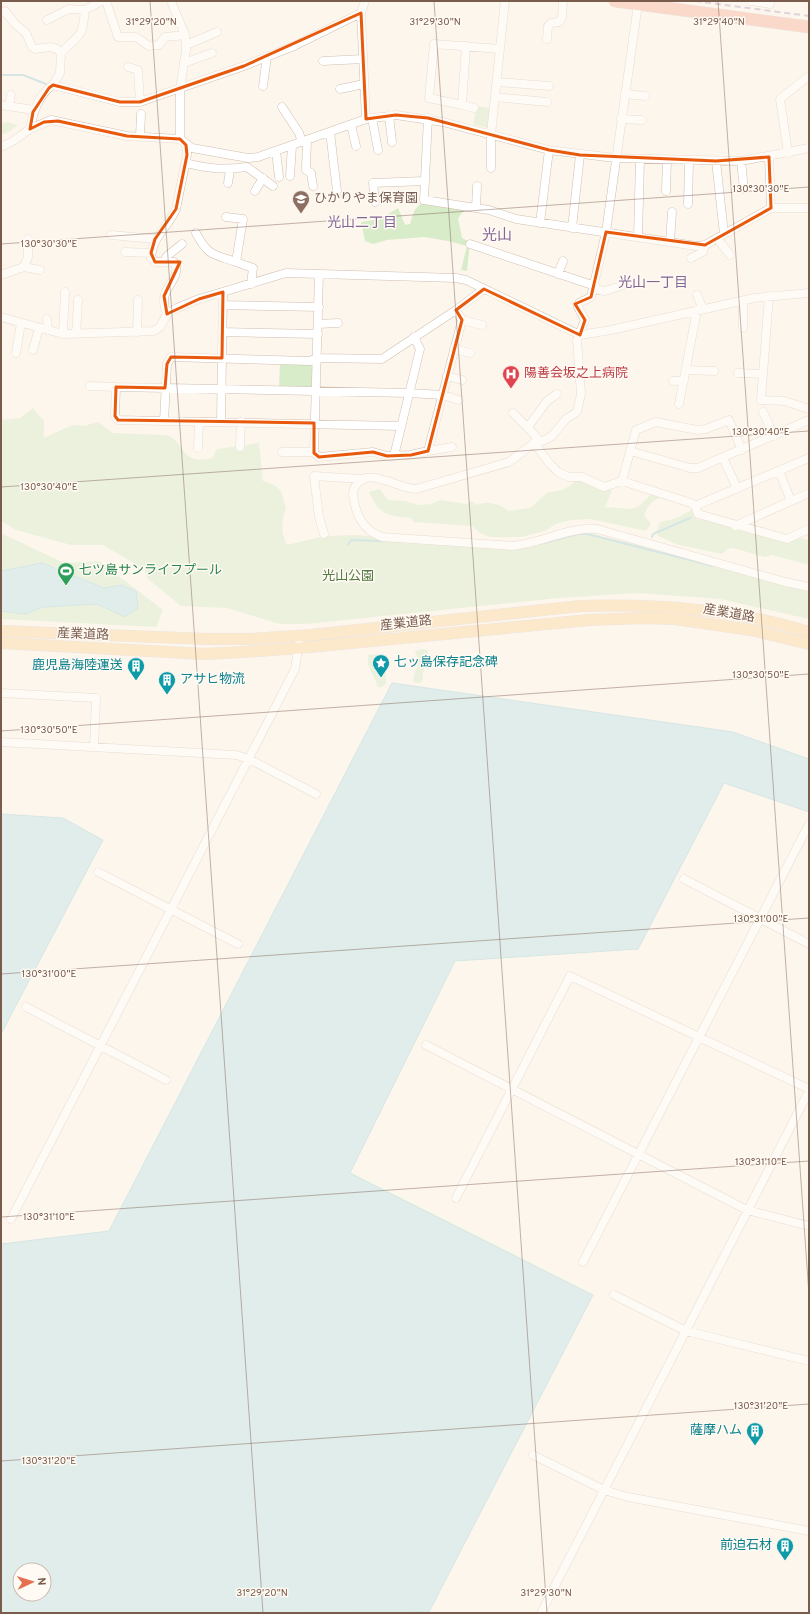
<svg xmlns="http://www.w3.org/2000/svg" width="810" height="1614" font-family="Overpass,'Noto Sans JP',sans-serif">
<style>
.green{fill:#d8ecc9}
.water{fill:#bfe3e8;stroke:#a5d3da;fill-rule:evenodd}
.lines{fill:none;stroke-linecap:round;stroke-linejoin:round}
.stream{stroke:#a5d3da;stroke-width:2}
.minor-casing{stroke:#d1beb0;stroke-width:9}
.major-casing{stroke:#dad1cd;stroke-width:12}
.highway-casing{stroke:#dad1cd;stroke-width:13}
.minor{stroke:#fff;stroke-width:8}
.major{stroke:#fbd9a5;stroke-width:11}
.highway{stroke:#f7b7a3;stroke-width:12}
.rail{stroke:#b9a8c9;stroke-width:2;stroke-dasharray:6 4;stroke-linecap:butt}
.marked{fill:none;stroke:#e8590c;stroke-width:3;stroke-linejoin:round}
.ticks{fill:none;stroke:#7a5c4d;stroke-width:1;stroke-opacity:0.45}
.labels{text-anchor:middle;dominant-baseline:central;stroke-width:3;stroke-linejoin:round;paint-order:stroke}
.education-label{font-size:13px;fill:#785e54;stroke:#fffaf3;text-anchor:start}
.health-label{font-size:13px;fill:#be3a42;stroke:#fffaf3;text-anchor:start}
.leisure-label{font-size:13px;fill:#27864d;stroke:#fffaf3;text-anchor:start}
.park-label{font-size:13px;fill:#537a41;stroke:#fffaf3}
.street-label{font-size:13px;fill:#7a5c4d;stroke:#fffaf3}
.culture-label{font-size:13px;fill:#0d838f;stroke:#fffaf3;text-anchor:end}
.neighbourhood-label{font-size:14px;fill:#846695;stroke:#fffaf3}
.quarter-label{font-size:15px;fill:#846695;stroke:#fffaf3}
.ticks-label{font-size:10px;text-anchor:middle;fill:#7a5c4d;stroke:#fffaf3;stroke-width:3;stroke-linejoin:round;paint-order:stroke}
</style>
<rect width="100%" height="100%" fill="#fdf6ec"/>
<path class="green" d="M477 106 491 108 488 128 473 124Z
M7 122 18 125 9 132 1 135V124Z
M423 201 467 207 458 218 462 238 470 242 467 271 461 270 467 246 448 241 424 237 387 240 373 244 365 241 361 222 380 219 398 208 405 225 410 224 414 211Z
M280 363 309 364 312 366V387L310 389H279Z
M33 408 44 421V438L63 429 74 425 84 426 98 422 113 433 166 435C187 442 179 466 212 458L217 449 259 443 263 481C282 486 282 492 286 509 281 521 281 534 287 545L325 536 356 535 512 546 581 531 809 587V619L720 599 637 593 560 598 306 624H280L227 608 181 606 148 579 144 569 103 545H71L16 530 1 521V420L20 418Z
M579 476 612 491 605 507 631 509 638 507 653 492 662 497C651 501 649 505 644 515L651 524 646 531 590 519 571 520 556 524 545 531 521 537H490L480 533 472 526 414 522 411 518C388 516 379 515 369 492L380 489 388 500 405 501 419 505 431 504 440 500 467 504 470 501 477 505C487 501 500 503 508 511L530 508 548 492C561 492 571 487 579 476Z
M693 509 697 520 709 518 809 540V565L772 555 765 557 733 548 728 549 722 554 679 545 658 536 657 532 660 522 677 518Z
M1 533 64 563 99 561 163 610 156 627 1 619Z
M422 649 428 650C429 661 422 669 423 680L420 683 413 682C415 666 421 669 415 651Z
M377 654 385 656 386 684 382 687H378L368 664V655Z"/>
<path class="water" d="M42 563 104 588 121 585 136 591 138 608 125 617 97 604 43 607 25 614 1 611V571Z
M392 683 733 732 809 759V812L724 783 638 949 455 961 350 1173 593 1295 429 1612 1 1613V1244L109 1231ZM20 1570H44V1594H20Z
M1 814 63 818 103 840 1 1034Z"/>
<g class="lines">
<path class="stream" d="M1 75H23L46 84
M652 537 653 534 690 518
M544 543 578 534H587L713 566
M348 545 351 540 382 541"/>
<g class="minor-casing">
<path id="minor" d="M106 1 118 37H136L149 46 159 45 165 37 185 35
M171 1 185 35 186 50 180 89V139
M751 1 770 4V1
M638 4 606 232 591 297 579 303 578 307 585 320 577 340 581 394 577 412 566 419 552 436 545 440 534 443 509 462 416 489C400 489 373 470 360 481 350 489 353 498 356 509 360 523 368 532 382 537L513 546C542 543 568 527 597 529L785 582 809 587
M1 13 5 11 14 23 26 33 32 47 35 49 51 47 57 49 61 53 60 73 53 85
M361 13 366 119
M47 20 69 9 85 10
M547 39 548 26 551 23 559 22 562 18 563 1
M186 45 217 32
M466 46 462 105 429 98 434 44 500 49
M61 53C80 33 82 40 85 10L102 1
M323 61 363 59
M184 63 212 53
M128 67 138 70 140 102
M497 82 549 86
M263 86 267 57
M340 89 364 84
M625 94 645 96
M495 97 547 102
M1 105 34 110
M462 105 474 108
M9 106 11 95
M282 107 299 133 302 142
M389 115 392 142
M372 118 378 150
M428 118 424 200 489 210 516 219 696 246 705 245 771 208H809
M621 119 642 120
M351 125 356 146
M30 129C33 113 38 95 53 85L120 102H140L244 66 294 46 361 13 365 1
M330 132 337 191
M140 136 141 114
M307 140 306 170 311 173 313 186
M1 147 13 141 30 129 51 120 127 136 180 139 192 148 248 158 258 157 366 119 396 115 443 122 549 150 615 158 741 161 809 148
M276 151 279 177
M788 153 780 99 809 76
M769 157 771 208
M716 161 724 234
M741 161 744 189
M186 163C209 169 223 170 247 167L273 186
M491 168V134L505 1
M290 176 292 146
M228 183 230 170
M255 191 263 178
M666 191 667 160
M375 202 373 183 425 181
M688 204 689 161
M476 208 477 186
M226 217 243 219 236 262 253 268 251 284
M540 223 549 150
M572 228 580 155
M196 233C208 256 213 254 236 262
M111 235 155 239
M638 237 640 159
M717 238 730 255
M670 242 672 212
M470 244 595 286
M125 252 151 253
M691 258 703 252 705 245
M164 262 167 256 182 244
M24 267 28 257V239
M319 274 314 453 319 457 373 452 387 456 411 455 428 451 462 320 456 310
M558 274 563 261
M1 275 24 267 40 270
M594 289 605 291 621 286
M697 295 703 309
M769 296 761 400 784 401 809 409
M223 305 319 307
M167 314C156 288 179 284 176 266L174 262H155L151 257C152 237 169 226 176 209L187 155 186 145
M1 317 63 334 154 331 160 327 167 314 177 308 199 299 286 273 456 278 466 280 580 335 611 330 754 298 809 293
M47 319 48 330
M462 320 482 325
M318 324 338 323
M743 328V301
M137 332 138 300
M222 332 318 334
M63 334 65 292
M76 334 78 300
M454 349 470 353
M33 350 39 328
M16 353 21 323
M686 370 714 371
M738 373 763 374
M447 376 462 380
M673 381 684 380
M90 386 116 387
M679 404 697 310
M763 412 774 436
M513 413 532 432 539 441
M164 421 167 364 171 357 310 361 317 358 382 359 456 310 484 289
M221 422 223 292
M400 426 118 420 115 416 116 387 409 393 443 395 459 400
M528 427 547 401 557 394
M534 443 550 464 558 472 569 477H582L604 487 622 481
M240 447 241 422
M198 448 199 422
M742 450 729 420 706 429 697 430 656 422 636 430 622 481 691 503 695 506 698 514 787 539 809 529
M428 451 452 447
M630 451 690 468H698L809 420
M282 452H314
M394 456 420 349 414 337
M723 458 737 488
M779 471 791 501
M695 506 809 458
M735 526 809 493
M324 534 319 517 314 476 362 479
M1 693 96 698 94 747
M1 742 236 755 249 759 316 794
M98 872 238 944
M684 879 809 944
M26 1007 166 1080
M426 1045 747 1210 809 1226
M456 1198 570 976 809 1089
M11 1219 295 669 300 636
M583 1262 809 824
M614 1295 686 1331 809 1361
M533 1455 604 1490 628 1497 809 1531
M541 1613 809 1091"/>
</g>
<g class="major-casing">
<path id="major" d="M1 631 208 639H250L311 635 580 606C658 604 734 609 809 632
M1 643 205 654 242 652 299 648 589 620 643 618 675 619 751 630 809 644"/>
</g>
<g class="highway-casing">
<path id="highway" d="M615 1 809 27"/>
</g>
<use href="#minor" class="minor"/>
<use href="#major" class="major"/>
<use href="#highway" class="highway"/>
<path class="rail" d="M695 1 809 16"/>
</g>
<path d="M0 0H810V1614H0ZM361 13 366 119 396 115 428 118 549 150 580 155 716 161 769 157 771 208 705 245 606 232 591 297 575 304 585 320 580 335 484 289 456 310 462 320 428 451 411 455 387 456 373 452 319 457 314 453V423L118 420 115 416 116 387 165 388 167 364 171 357 222 358 223 292 199 299 167 314 164 296 180 262H155L151 253 155 239 176 209 187 155 186 145 180 139 127 136 58 121 44 122 30 129 33 112 49 88 53 85 120 102H140L244 66Z" fill="#fdf6ec" fill-opacity=".55" fill-rule="evenodd"/>
<path class="marked" d="M361 13 366 119 396 115 428 118 549 150 580 155 716 161 769 157 771 208 705 245 606 232 591 297 575 304 585 320 580 335 484 289 456 310 462 320 428 451 411 455 387 456 373 452 319 457 314 453V423L118 420 115 416 116 387 165 388 167 364 171 357 222 358 223 292 199 299 167 314 164 296 180 262H155L151 253 155 239 176 209 187 155 186 145 180 139 127 136 58 121 44 122 30 129 33 112 49 88 53 85 120 102H140L244 66Z"/>
<path class="ticks" d="M150 1 263 1613M434 1 547 1613M718 1 809 1295M1 244 809 187M1 487 809 431M1 731 809 674M1 974 809 918M1 1217 809 1161M1 1461 809 1404"/>
<defs>
<g id="school-pin" transform="scale(0.9)"><path d="M0 17L-7.5 6A9.5 9.5 0 1 1 7.5 6Z" fill="#8d6e63" stroke="#fffaf3"/><path d="M0-5L7-2L0 1L-7-2ZM-4 1L0 2.5L4 1V4Q0 6-4 4Z" fill="#fff"/></g>
<g id="hospital-pin" transform="scale(0.9)"><path d="M0 17L-7.5 6A9.5 9.5 0 1 1 7.5 6Z" fill="#e0444e" stroke="#fffaf3"/><path d="M-5-5h3v3.5h4V-5h3V5h-3V1.5h-4V5h-3Z" fill="#fff"/></g>
<g id="stadium-pin" transform="scale(0.9)"><path d="M0 17L-7.5 6A9.5 9.5 0 1 1 7.5 6Z" fill="#2e9e5b" stroke="#fffaf3"/><path d="M0-5a6.5 5 0 1 0 0 10a6.5 5 0 1 0 0-10ZM-3.5-1.8h7v3.6h-7Z" fill="#fff"/></g>
<g id="sight-pin" transform="scale(0.9)"><path d="M0 17L-7.5 6A9.5 9.5 0 1 1 7.5 6Z" fill="#0f9aa8" stroke="#fffaf3"/><path d="M0-6L1.8-2.2L6-1.7L2.9 1.2L3.7 5.4L0 3.3L-3.7 5.4L-2.9 1.2L-6-1.7L-1.8-2.2Z" fill="#fff"/></g>
<g id="building-pin" transform="scale(0.9)"><path d="M0 17L-7.5 6A9.5 9.5 0 1 1 7.5 6Z" fill="#0f9aa8" stroke="#fffaf3"/><path d="M-4-6H4V6H1V3H-1V6H-4ZM-2.5-4.3h1.7v1.8h-1.7ZM.8-4.3h1.7v1.8H.8ZM-2.5-1h1.7V.8h-1.7ZM.8-1h1.7V.8H.8Z" fill="#fff"/></g>
</defs>
<g fill-rule="evenodd">
<use href="#school-pin" x="301" y="199"/>
<use href="#hospital-pin" x="511" y="374"/>
<use href="#stadium-pin" x="66" y="571"/>
<use href="#sight-pin" x="381" y="663"/>
<use href="#building-pin" x="136" y="666"/>
<use href="#building-pin" x="167" y="680"/>
<use href="#building-pin" x="755" y="1431"/>
<use href="#building-pin" x="785" y="1546"/>
</g>
<g class="labels">
<g class="education-label">
<text x="314" y="199">ひかりやま保育園</text>
</g>
<g class="health-label">
<text x="524" y="374">陽善会坂之上病院</text>
</g>
<g class="leisure-label">
<text x="79" y="571">七ツ島サンライフプール</text>
</g>
<g class="park-label">
<text x="348" y="577">光山公園</text>
</g>
<g class="street-label">
<text transform="translate(729 614) rotate(10)">産業道路</text>
<text transform="translate(406 624) rotate(-6)">産業道路</text>
<text transform="translate(83 635) rotate(2)">産業道路</text>
</g>
<g class="culture-label">
<text x="394" y="663" text-anchor="start">七ッ島保存記念碑</text>
<text x="123" y="666">鹿児島海陸運送</text>
<text x="180" y="680" text-anchor="start">アサヒ物流</text>
<text x="742" y="1431">薩摩ハム</text>
<text x="772" y="1546">前迫石材</text>
</g>
<g class="neighbourhood-label">
<text x="362" y="223">光山二丁目</text>
<text x="653" y="283">光山一丁目</text>
</g>
<g class="quarter-label">
<text x="497" y="236">光山</text>
</g>
</g>
<g class="ticks-label">
<text x="151" y="25">31°29'20"N</text>
<text x="435" y="25">31°29'30"N</text>
<text x="719" y="25">31°29'40"N</text>
<text x="761" y="192">130°30'30"E</text>
<text x="49" y="247">130°30'30"E</text>
<text x="761" y="435">130°30'40"E</text>
<text x="49" y="490">130°30'40"E</text>
<text x="761" y="678">130°30'50"E</text>
<text x="49" y="733">130°30'50"E</text>
<text x="761" y="922">130°31'00"E</text>
<text x="49" y="977">130°31'00"E</text>
<text x="761" y="1165">130°31'10"E</text>
<text x="49" y="1220">130°31'10"E</text>
<text x="761" y="1409">130°31'20"E</text>
<text x="49" y="1464">130°31'20"E</text>
<text x="262" y="1596">31°29'20"N</text>
<text x="546" y="1596">31°29'30"N</text>
</g>
<rect width="810" height="1614" fill="none" stroke="#7a5c4d" stroke-width="4"/>
<g transform="translate(32 1582) rotate(86)"><circle r="19" fill="#fffaf3" stroke="#cabbb1"/>
<path d="M0-3L7 15L0 10L-7 15Z" fill="#e76f51"/>
<text y="-6" font-size="11" font-weight="bold" text-anchor="middle" fill="#7a5c4d">N</text>
</g>
</svg>
